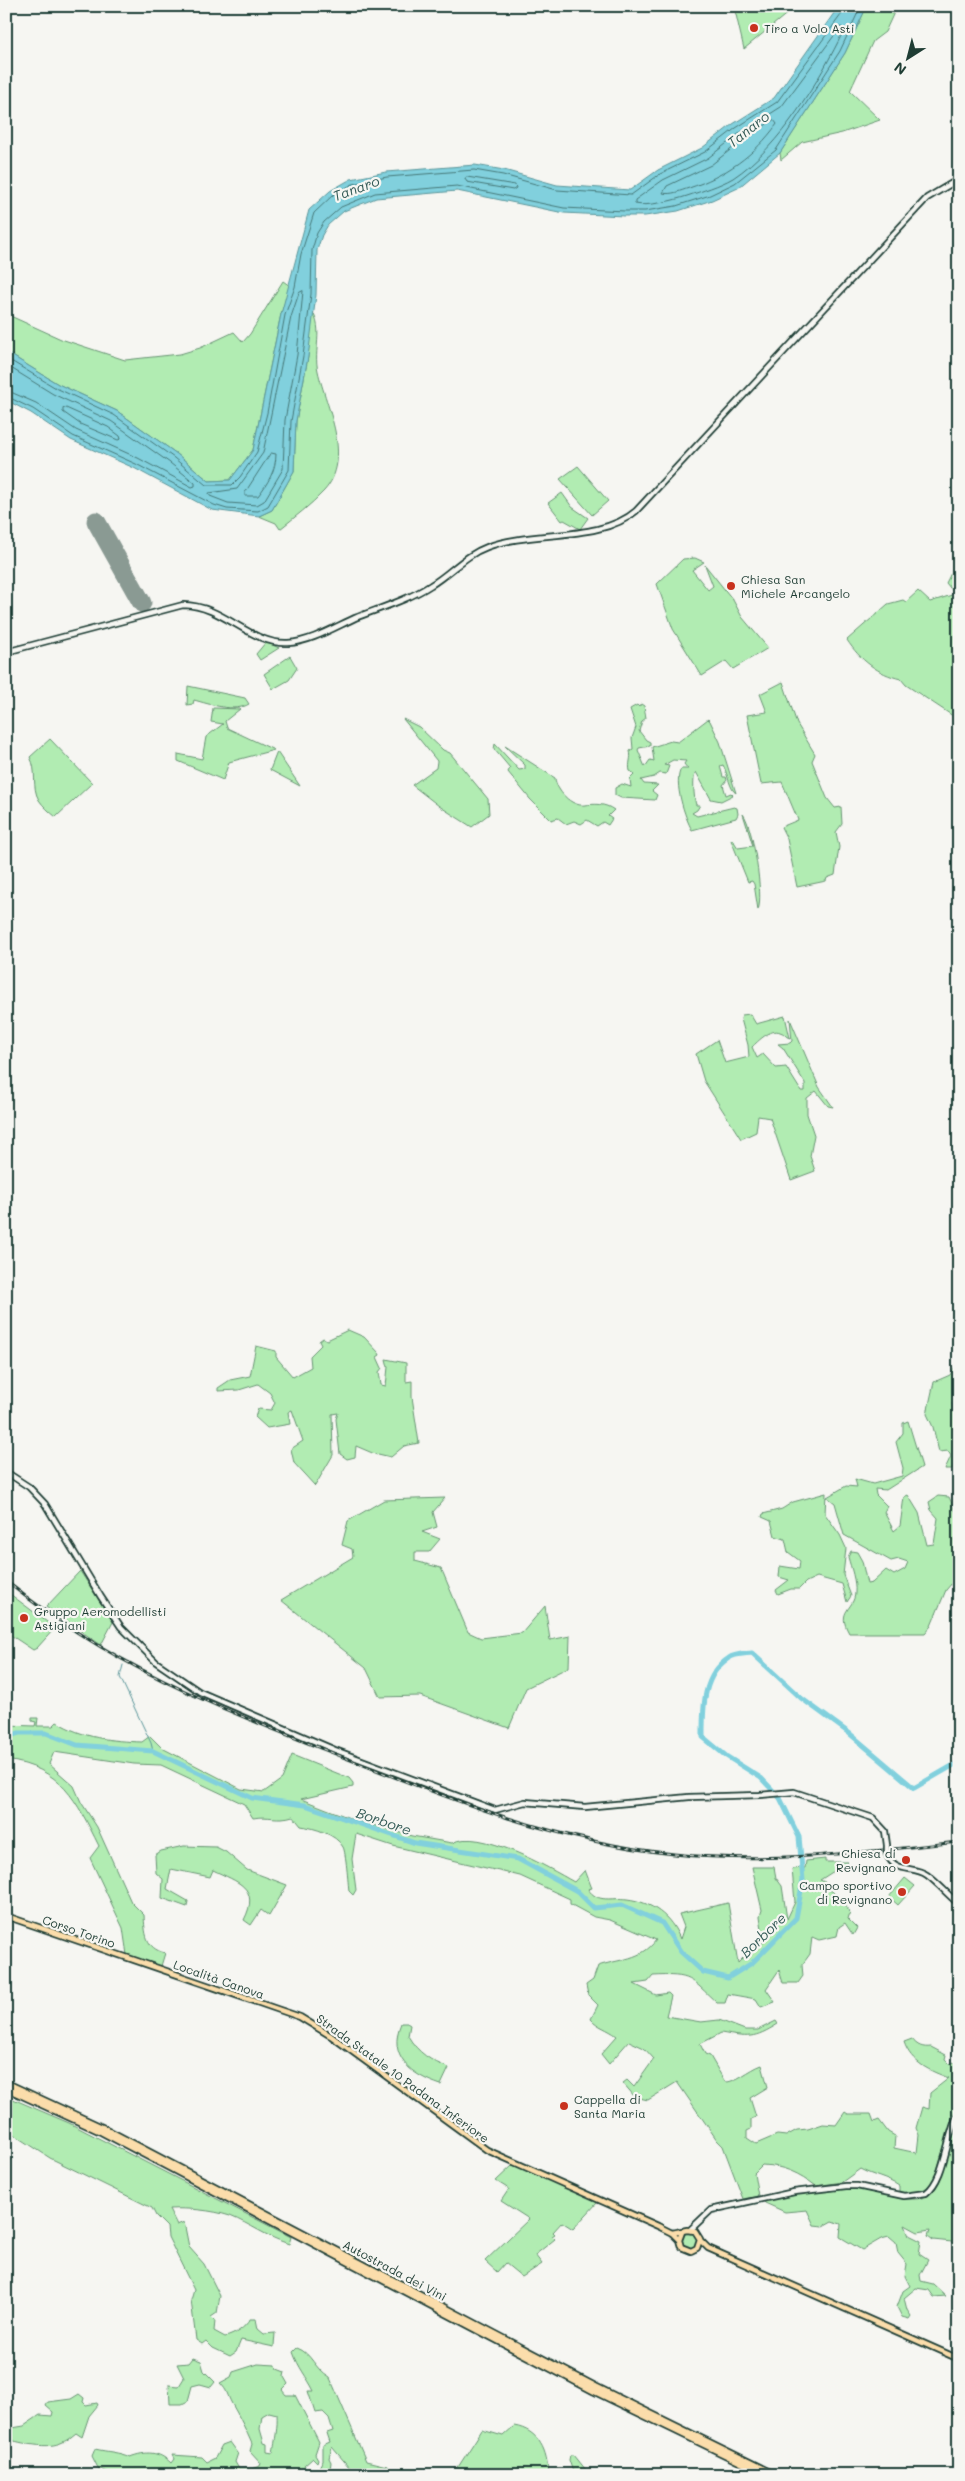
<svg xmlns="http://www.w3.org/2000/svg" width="965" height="2481" font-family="Mali,sans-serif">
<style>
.green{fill:#b1ecb2;stroke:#689473;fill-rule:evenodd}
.water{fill:#81d0dd;stroke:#5a9599}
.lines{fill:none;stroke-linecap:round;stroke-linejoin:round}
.shore{stroke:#467878;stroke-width:1}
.stream{stroke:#5a9599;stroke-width:1}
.river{stroke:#81d0dd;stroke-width:5}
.runway{stroke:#8a9a93;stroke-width:19}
.secondary-casing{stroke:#1f3d34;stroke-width:8}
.primary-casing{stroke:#1f3d34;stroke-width:8}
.highway-casing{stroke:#1f3d34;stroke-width:9}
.secondary{stroke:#f6f6f2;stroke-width:4.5}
.primary{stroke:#fbddab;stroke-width:4.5}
.highway{stroke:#fbddab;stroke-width:5.5}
.rail-casing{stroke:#1f3d34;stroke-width:3}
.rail{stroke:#f6f6f2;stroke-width:1;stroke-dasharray:4;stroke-linecap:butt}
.secondary-bridge-casing{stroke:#1f3d34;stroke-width:8;stroke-linecap:butt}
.secondary-bridge{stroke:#f6f6f2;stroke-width:4.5}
.poi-dot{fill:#c8321e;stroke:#f6f6f2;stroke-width:2}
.labels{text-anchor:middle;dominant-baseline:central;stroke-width:4.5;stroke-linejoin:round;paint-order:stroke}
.poi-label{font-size:12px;fill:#1f3d34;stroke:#f6f6f2;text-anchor:start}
.street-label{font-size:12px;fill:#1f3d34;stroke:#f6f6f2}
.water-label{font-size:14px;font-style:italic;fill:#335a56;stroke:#f6f6f2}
</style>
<rect width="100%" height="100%" fill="#f6f6f2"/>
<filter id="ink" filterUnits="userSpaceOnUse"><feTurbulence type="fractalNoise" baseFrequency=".02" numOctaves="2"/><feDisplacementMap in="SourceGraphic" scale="10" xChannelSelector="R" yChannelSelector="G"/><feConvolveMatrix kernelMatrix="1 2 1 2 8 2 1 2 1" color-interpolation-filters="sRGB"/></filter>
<g filter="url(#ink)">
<path class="green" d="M734 6H794L795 7 744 49Z
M867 6H897L885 32 873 41 850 91 880 120 842 133 802 142 781 160 780 153 845 53Z
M283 281 290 286 281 314 253 450 230 480 209 481 177 454 117 411 58 384 6 352V314L61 339 125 360 180 354 200 348 234 332 243 342 250 334Z
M312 311C324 330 313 350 318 371 326 407 354 458 324 491 311 505 295 517 280 529L276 523 259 516 272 510 294 471 296 421 308 357Z
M578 466 608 501 592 515 560 479Z
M562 493 572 507 588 518 580 529 564 520 562 521 548 503Z
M695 558 704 562 692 570 708 590 713 586 705 565 733 600 742 617 768 648 733 669 726 661 702 676 673 629 657 584 683 559Z
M959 570V720L906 685 901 679C878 674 860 660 847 640L888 604 903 600 906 602 918 591 930 602 955 594 946 583 951 573Z
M266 642 279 648 260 660 256 654Z
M290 656 297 668 289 680 273 689 264 674Z
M783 682 797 724 815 754 812 761 827 798 835 808 841 807 842 824 836 832 839 847 835 875 827 878 826 881 797 887 787 839 781 827 798 820 782 782 761 784 747 715 767 712 760 694Z
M188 686 245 698 249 704C235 713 209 704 194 700L193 704 187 705Z
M641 704 644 706 646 718 642 721 639 731 646 740 650 742V746L639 748 638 750 645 767 650 760 654 761 652 747 671 741 678 742 708 719 710 721 720 742 736 793C730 790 728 774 723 765L720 766 723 777H726L727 780 723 785 726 795 731 793 733 795 721 801 711 799 696 772C692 776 694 799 696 805H700L697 810 692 813 697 816 734 807 737 808 738 814 736 818 692 830C685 818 673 782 681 769H688L684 764 686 761 673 760 664 765 669 766 666 774 660 773 654 777 641 780 644 784 658 785 652 791 657 795 655 800 621 798 615 795V788L622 784 631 787 630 779 635 774 630 771C628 763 632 759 630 751L633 749 632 738 636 727 630 709 637 705 639 707Z
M213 708 240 709 225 721 227 728 274 750 229 762 223 780 178 761V754L202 759 206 737 223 724 211 722Z
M403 719 419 727 443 750 450 753 488 799 489 814 472 827 439 806 412 785 436 768 437 761Z
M50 739 92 783 56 817C50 812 43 806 39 800 31 787 38 771 30 757Z
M495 744 519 770 525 769V765L505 746 555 778C556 790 571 807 585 805 594 804 605 803 614 810L608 816 612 819 608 825 603 822 597 826 587 820 581 824 574 821 566 824 558 818 551 820 530 799 508 772 510 768 494 749Z
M277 752 300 786 270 770Z
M743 814C753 826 764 897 758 910L754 884 752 881 748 882 731 840H733L738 848 753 846Z
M750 1014 756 1024 785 1016 790 1038C785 1037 785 1033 780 1032 771 1028 758 1041 752 1047L757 1058 763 1054 776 1068 786 1067 801 1091H805V1083L783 1048 778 1044 790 1043 792 1041 790 1019 819 1087 833 1107 828 1106 816 1091 807 1098V1114L814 1135 810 1156 815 1171 791 1180 770 1118 758 1116 756 1132 741 1139 704 1081 696 1054 717 1040 725 1063 749 1057 748 1045 741 1019 742 1015Z
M348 1330 364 1337 379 1353 380 1355 377 1357 382 1368 379 1372 381 1385 386 1386 388 1367 386 1359 406 1363V1382L412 1381V1397L419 1443 404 1446 391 1457 378 1454 377 1455 356 1446 355 1457 347 1459 340 1454 336 1419 338 1413 332 1414 333 1455 315 1486 294 1463 291 1449 303 1441 292 1410 288 1412 290 1424 267 1428 255 1417 258 1409 271 1410 275 1403 270 1393 258 1384 239 1390 218 1391V1388L230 1380 250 1376 256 1346 276 1351V1357L293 1377 311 1367 310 1356 321 1345 319 1341 323 1338 327 1340Z
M957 1363 959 1394 952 1402 953 1412 959 1413V1457L956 1459 952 1469H945L951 1456 948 1451 939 1452 933 1427 927 1414 934 1382 950 1375Z
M908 1421 922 1467 886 1490 875 1489 876 1495 887 1506 884 1512 894 1531 900 1526 904 1497 908 1495 919 1513 927 1545 934 1544 938 1518 931 1510 929 1502 938 1496 949 1497 959 1519V1575L946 1590 931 1626 925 1633H849C836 1610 854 1610 855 1593 856 1581 851 1568 848 1557L851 1551 857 1552 862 1561 867 1584 872 1583 886 1570 894 1575 905 1569 908 1562 899 1559 891 1561 844 1535 835 1503 827 1497 846 1486 857 1487 855 1479 873 1484 902 1476 903 1468 896 1442 903 1433V1423Z
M826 1493 825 1514 840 1535 846 1548 843 1575 851 1596 847 1602 842 1584 817 1577 806 1582 799 1589H791L778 1594 776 1590 789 1580 779 1577 780 1566 799 1569 800 1561 788 1552 785 1539 775 1536 771 1521 762 1517 763 1514 782 1509 793 1502Z
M445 1498 433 1512 437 1527 422 1532 440 1539 429 1552H415V1561L441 1568 468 1632 481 1638 522 1633 545 1606 550 1640 570 1636 569 1667 526 1688 509 1728 420 1696 380 1697 366 1668 281 1600 353 1557 352 1549 342 1545 348 1521 384 1500Z
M80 1571 113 1622 101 1645 46 1607Z
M6 1591 55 1628 37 1648 33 1650 6 1632Z
M32 1718H38L37 1726H53L57 1722C83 1738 111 1741 142 1742L150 1736 162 1748 241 1789 264 1792 282 1779 292 1755 349 1778 353 1783V1787L301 1799 355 1820 412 1836 452 1843C479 1827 549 1868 574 1882L585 1870 591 1886 592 1888 588 1889C598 1904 612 1897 627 1899 652 1902 671 1916 680 1939L684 1927 679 1914 728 1903 738 1963 754 1947 764 1942 760 1916 762 1910 752 1867H774L776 1878 782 1886 787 1919 795 1902 792 1869 805 1868 806 1861 825 1859V1862H848L820 1880 829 1884 827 1889 832 1891 850 1912 848 1919 857 1928 853 1935 845 1923 839 1927 837 1936 819 1940 812 1937 810 1954 802 1965 803 1976 798 1983H783L779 1970 766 1989 775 2002 761 2007 756 1999 728 1994 725 2003H717C690 1978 692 1974 653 1976L648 1982 634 1984 656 1995 668 1993 671 1996 666 2016 701 2022 719 2020 745 2030H758L776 2021 778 2024C754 2039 748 2038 721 2033L700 2044 705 2054 710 2056 725 2082C735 2083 750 2069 762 2065L768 2087 750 2098 756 2117 751 2119V2129L747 2131V2138L756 2144 777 2135 786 2136 797 2130 808 2129 823 2124 836 2125 845 2112 848 2114H871L874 2122 879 2120 888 2132 895 2136 894 2148 917 2153 919 2135 916 2128 922 2107 929 2109 930 2093 949 2078C930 2071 911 2063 904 2042L912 2039C917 2046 923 2048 931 2047L946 2055 945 2059 950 2064 954 2062 959 2068V2109L951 2123 934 2180C926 2192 913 2194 899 2192V2186C887 2178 873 2176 860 2169L842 2182 816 2186C799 2173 784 2166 762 2165L754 2173 758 2196 743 2199 723 2146 717 2140 677 2082 648 2100 635 2097 623 2083 627 2080 634 2087 654 2059 644 2048 629 2041 609 2064 601 2054 617 2036C608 2029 598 2027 591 2019L598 2005 588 1995 586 1985 593 1980 598 1966C619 1959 642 1960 656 1940L610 1920 594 1917 570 1904V1899L520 1876 393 1846 356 1834 352 1859 356 1890 353 1895 349 1891C348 1883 346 1852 343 1847 336 1834 314 1828 301 1826L293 1816C276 1821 270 1815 253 1818L244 1804 161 1765 134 1764 54 1752 49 1764 74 1786 81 1802 97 1827 131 1902 144 1915C145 1933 145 1948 165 1953L161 1966 127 1955 123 1928 90 1858 99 1846C76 1800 62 1768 6 1760V1725L35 1726 36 1722 32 1721Z
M184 1846 216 1847 226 1852 247 1870 287 1885 269 1916 261 1910 251 1925 244 1920C261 1887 237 1882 213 1870L210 1877 171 1869 167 1889 188 1901 187 1907 162 1898 163 1879 156 1873 155 1855 161 1851Z
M905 1878 915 1886 898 1905 889 1897Z
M401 2023H407L410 2025 408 2036C418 2053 431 2061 449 2068L441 2085C411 2075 387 2057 401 2023Z
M6 2096 69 2123 291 2237 289 2244C267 2237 250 2224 230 2216 212 2210 187 2208 169 2209L177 2225 184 2222 189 2247 204 2264 220 2296 217 2313 211 2317 215 2321 214 2331 225 2337C234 2335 245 2328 250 2319H256L258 2329 264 2334 275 2333 274 2347 241 2340 236 2352 230 2356 213 2348 206 2341 202 2344 196 2340 191 2300 194 2290 168 2237 167 2227 156 2216 152 2208 50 2158 6 2129Z
M955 2125 959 2126V2253L952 2242 933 2240 928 2236 930 2230 918 2232 905 2225 909 2235 921 2241 919 2254 928 2260 920 2275 921 2281 933 2284 946 2296 934 2297 929 2290 916 2288 904 2298 907 2310 911 2316 909 2319 902 2317 897 2307 903 2291 910 2286 905 2276 907 2264 898 2253 896 2243 889 2237 881 2239 862 2250 840 2237 841 2224 832 2221 823 2226 814 2225 807 2210 785 2212 765 2203 763 2200C793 2194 827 2185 858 2188 879 2190 916 2211 934 2190 945 2178 950 2141 955 2125Z
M513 2165 598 2202 573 2229 562 2222 553 2232 555 2234 552 2236 555 2239 535 2255 542 2264 522 2277 505 2263 497 2272 485 2261 529 2219 501 2201 509 2189 496 2181Z
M682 2240a8 8 0 1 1 16 0a8 8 0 1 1-16 0Z
M297 2348C312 2353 314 2369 330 2378L366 2461 387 2466 393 2475H356L332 2447 329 2458 331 2462 330 2470 326 2475H113L98 2468 92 2456 95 2449C108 2452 119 2452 130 2457 146 2451 159 2451 171 2463L174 2459 172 2455 202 2457 207 2462 215 2458 222 2445 230 2442 238 2453 235 2462 239 2469H251L260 2466 261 2463 250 2451 252 2444C246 2430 240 2418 232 2404 227 2395 228 2391 220 2383L231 2377 233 2372 258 2364 276 2365 277 2369 285 2372 284 2377 288 2384 282 2390 286 2395H295L319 2442 315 2454 318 2459 317 2462 313 2458 304 2466 308 2470 318 2469 323 2460V2445L330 2442 327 2433 333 2431 329 2418 323 2412 315 2413 308 2391H314C307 2377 298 2367 293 2352ZM269 2412 277 2414C278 2426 275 2441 273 2453L267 2452V2444L264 2443 260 2429 262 2416Z
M193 2358 201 2361 204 2371 215 2382 211 2387 200 2384 192 2386 188 2401 182 2404H170L169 2385 179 2386 184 2378 177 2364 189 2363Z
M79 2394 84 2398 83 2402 86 2405 97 2403 98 2405 89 2416 82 2437 76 2433C72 2436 68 2440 63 2442 47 2450 23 2443 6 2439V2429L24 2426 40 2415 52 2416 53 2412 46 2406 48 2402 71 2399Z
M514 2426C539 2430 548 2451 548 2475H453L482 2430 503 2436Z
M570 2455H574L590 2475H574L569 2460Z"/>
<path class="water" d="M839 6H867L845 53 780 153 738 188 712 200 678 211 645 216H624L564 213 457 191 376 198 344 211 328 225 322 235 317 250 316 295 308 357 296 421 294 471 272 510 259 516 212 510 134 468 71 440 31 413 6 400V352L58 384 117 411 177 454 209 481 230 480 253 450 281 314 309 210 330 191 351 179 386 172 475 165 504 170 557 185 630 190 658 170 702 148 733 124 774 98Z"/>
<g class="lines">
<path class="shore" d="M841 27 844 30C819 81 781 146 733 178 719 186 702 191 687 196 675 200 647 207 635 204V200L663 180 708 158 740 133 781 107Z
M774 120 777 124C755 155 725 176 689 188 680 191 671 195 663 193L667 186 711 165 744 139Z
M467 177 515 185 516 188 513 190 467 182 465 179Z
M303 291 297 355 285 420 283 469 264 501 257 505 228 503 210 496 209 493 237 489 263 453 291 317 299 293Z
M6 358 56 388 114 415 174 458 206 485H232L240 477 257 452 267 413 285 315 295 287 301 254 314 213 333 195 353 184 387 177 474 170 503 175 557 190 631 195 660 174 705 152 736 128 777 102 841 15 843 6
M6 365 53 394 111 421 170 463 195 483V486L192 487 138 458 76 430 36 403 6 390
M6 396 33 409 73 436 136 464 214 505 227 509 258 511 268 506 289 470 291 421 303 356 311 294 312 250 317 233 324 222 341 207 375 193 457 186 564 208 625 211H645L676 206 710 195 735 183 776 150 840 51 861 6
M66 408 108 427 120 436 121 439 118 440 80 424 63 412V409Z
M271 453 276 454C276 470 268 483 258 496H245V493Z"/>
<path class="stream" d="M123 1665 120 1677 151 1743 153 1751"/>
<path class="river" d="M6 1737 19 1733H46L77 1745 153 1751 252 1798 305 1805 415 1843 518 1859 577 1891 594 1908 622 1905 662 1923 681 1952 703 1972 728 1978 752 1963 796 1918 803 1880 799 1837 780 1798 761 1778 726 1756 703 1737C703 1709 702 1675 729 1658 734 1654 745 1654 752 1653L801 1698 849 1733 914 1788 959 1762"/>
<path class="runway" d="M96 521 142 603"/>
<g class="secondary-casing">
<path id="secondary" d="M6 652 183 605C224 605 250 645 288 643 310 642 335 627 355 618 380 608 408 600 431 585 451 573 465 555 487 547 531 530 601 542 636 511L927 198 959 179
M6 1472 29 1487 45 1504 101 1597 121 1627 156 1662 200 1692 335 1750 495 1810 525 1802 585 1807 689 1797 760 1795 794 1792 873 1818 885 1831 887 1845
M887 1854C895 1874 913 1865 927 1875 938 1883 948 1895 959 1904
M690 2230 711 2210 794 2192 846 2186H857L904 2196 926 2193C946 2178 946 2135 959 2112"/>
</g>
<g class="primary-casing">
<path id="primary" d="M6 1916 300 2017 331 2036 487 2150 658 2226 672 2233 679 2240
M672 2233 687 2230 695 2231 700 2239 697 2248 691 2251 681 2247 679 2240 682 2232
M700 2240 708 2248 959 2359"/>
</g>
<g class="highway-casing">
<path id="highway" d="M6 2083 103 2128 596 2387 775 2475
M6 2088 102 2132 594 2391 753 2468"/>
</g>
<use href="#secondary" class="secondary"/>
<use href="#primary" class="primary"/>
<use href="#highway" class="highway"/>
<g class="rail-casing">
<path id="rail" d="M6 1581C112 1667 219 1708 343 1757 452 1800 557 1842 674 1854 770 1864 864 1852 959 1842"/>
</g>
<use href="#rail" class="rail"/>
<g class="secondary-bridge-casing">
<path id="secondary-bridge" d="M887 1845V1854"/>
</g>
<use href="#secondary-bridge" class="secondary-bridge"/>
</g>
</g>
<g class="poi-dot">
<circle cx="754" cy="28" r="5"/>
<circle cx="731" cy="586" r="5"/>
<circle cx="24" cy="1618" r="5"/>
<circle cx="906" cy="1860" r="5"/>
<circle cx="902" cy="1892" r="5"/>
<circle cx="564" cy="2106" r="5"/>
</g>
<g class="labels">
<g class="poi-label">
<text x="764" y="28">Tiro a Volo Asti</text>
<text x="741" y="579">Chiesa San<tspan x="741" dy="14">Michele Arcangelo</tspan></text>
<text x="34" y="1611">Gruppo Aeromodellisti<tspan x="34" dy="14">Astigiani</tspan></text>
<text x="896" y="1853" text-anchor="end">Chiesa di<tspan x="896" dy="14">Revignano</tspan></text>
<text x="892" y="1885" text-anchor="end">Campo sportivo<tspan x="892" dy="14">di Revignano</tspan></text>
<text x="574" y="2099">Cappella di<tspan x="574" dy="14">Santa Maria</tspan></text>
</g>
<g class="street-label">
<text transform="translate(79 1931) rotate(19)">Corso Torino</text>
<text transform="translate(219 1979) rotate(19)">Località Canova</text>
<text transform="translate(403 2078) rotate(36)">Strada Statale 10 Padana Inferiore</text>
<text transform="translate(395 2270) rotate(28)">Autostrada dei Vini</text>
</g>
<g class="water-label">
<text transform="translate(748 129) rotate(-38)">Tanaro</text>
<text transform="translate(356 188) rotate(-20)">Tanaro</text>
<text transform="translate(384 1821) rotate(19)">Borbore</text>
<text transform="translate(763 1935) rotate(-44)">Borbore</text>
</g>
</g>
<rect width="965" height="2481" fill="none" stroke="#f6f6f2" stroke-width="25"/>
<rect x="12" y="12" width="940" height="2456" fill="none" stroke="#1f3d34" stroke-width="2" filter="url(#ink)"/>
<g transform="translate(908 58) rotate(216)" stroke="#f6f6f2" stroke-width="4" paint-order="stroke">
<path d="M0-4L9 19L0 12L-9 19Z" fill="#1f3d34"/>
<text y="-8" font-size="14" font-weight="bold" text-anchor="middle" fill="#1f3d34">N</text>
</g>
</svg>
